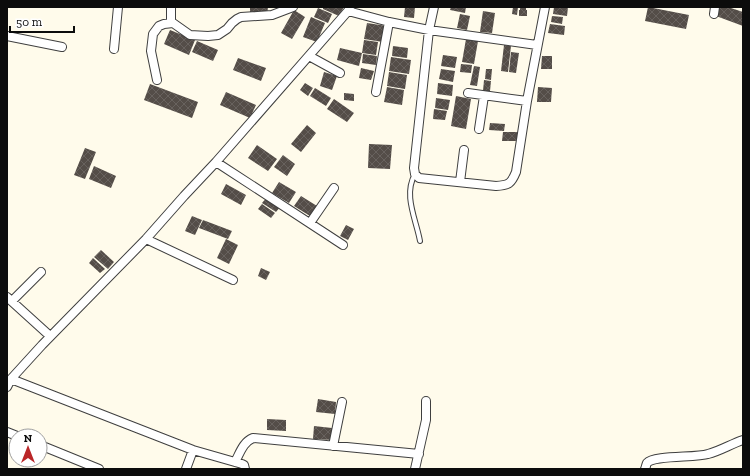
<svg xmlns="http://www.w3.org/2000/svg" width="750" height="476" font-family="'Zilla Slab',serif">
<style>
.building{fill:url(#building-cross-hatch)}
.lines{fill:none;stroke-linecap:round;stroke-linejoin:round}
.service-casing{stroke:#3f3f3f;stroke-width:6}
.minor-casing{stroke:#3f3f3f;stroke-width:10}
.service{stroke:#fff;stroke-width:4}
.minor{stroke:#fff;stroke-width:8}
</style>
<defs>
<pattern id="building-cross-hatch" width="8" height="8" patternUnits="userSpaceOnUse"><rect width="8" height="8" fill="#544d48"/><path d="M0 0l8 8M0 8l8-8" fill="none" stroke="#68625e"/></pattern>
</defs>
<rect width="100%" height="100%" fill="#fffbeb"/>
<path class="building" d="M250 7H268L267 15 250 14Z
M323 7H344L339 16 323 9Z
M405 7H415L414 18 404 17Z
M451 7H466L465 13 450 10Z
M513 7H518L517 15 512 14Z
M520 7H526V10H527V16H519V10H520Z
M554 7H568L567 16 553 14Z
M648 7 689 15 686 29 645 21Z
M719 7H728L743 12V26L716 16Z
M318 8 332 14 328 23 314 17Z
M294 10 305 17 292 39 281 33Z
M483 11 495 13 492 33 480 32Z
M460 14 470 16 467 30 457 28Z
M552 16 563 17 562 24 551 22Z
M311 17 325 23 317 42 303 37Z
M367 23 387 26 383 42 364 39Z
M550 24 565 26 564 35 548 33Z
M170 30 195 40 189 55 164 44Z
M466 39 478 41 474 64 462 62Z
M364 40 378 42 376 55 362 53Z
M197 41 218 50 213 61 192 52Z
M504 45 511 46 508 72 501 71Z
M393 46 408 48 407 58 392 56Z
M340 48 362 53 359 66 337 60Z
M511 52 519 53 516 73 509 72Z
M363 54 377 56 376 65 362 63Z
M443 55 457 57 455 68 441 66Z
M542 56H552V69H541Z
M391 57 411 60 409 74 389 71Z
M238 58 266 68 261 81 233 70Z
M461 64 472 65 471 73 460 72Z
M474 66 480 67 477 86 470 85Z
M361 68 374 71 371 80 359 78Z
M441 69 455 71 453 82 439 79Z
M486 69H492L491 80 485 79Z
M324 72 337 76 332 90 320 86Z
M389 72 407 75 405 89 387 86Z
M484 80 491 81 490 91H483Z
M305 83 313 88 308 96 300 90Z
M438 83 453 85 452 96 437 94Z
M150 84 198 102 192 118 144 100Z
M387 87 404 90 402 105 384 102Z
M538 87 552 88 551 102H537Z
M315 88 331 98 326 106 310 96Z
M226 92 256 105 250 118 220 105Z
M344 93 354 94V101L344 100Z
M456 96 471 99 466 129 451 126Z
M436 98 450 100 448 110 435 108Z
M334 99 354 113 347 122 327 109Z
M434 109 447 111 445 120 433 119Z
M490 123 505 124 504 131 489 130Z
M307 125 316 133 301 152 291 144Z
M503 132H518V141H502Z
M369 144 392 145 390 169 368 168Z
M257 145 277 159 268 171 248 158Z
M85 148 96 152 85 179 74 175Z
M283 155 295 164 287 176 274 167Z
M94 166 116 176 111 188 89 179Z
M279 182 296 192 289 203 272 193Z
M226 184 246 195 241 205 221 194Z
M301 196 317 206 310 216 294 206Z
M267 197 281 206 276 212 262 203Z
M262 204 275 213 271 218 258 209Z
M192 216 202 220 195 235 185 231Z
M203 220 232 231 228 239 199 228Z
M346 225 354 229 348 240 340 236Z
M226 239 238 245 229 264 217 258Z
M101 250 114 262 108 269 94 257Z
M93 258 105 269 100 273 89 263Z
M261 268 270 272 266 280 258 276Z
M318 399 336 402 335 414 316 412Z
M267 419 286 420V431L267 430Z
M314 426 332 428V440L313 439Z"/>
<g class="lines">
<g class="service-casing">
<path id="service" d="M415 174C403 195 416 219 420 241"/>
</g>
<g class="minor-casing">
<path id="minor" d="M434 7 429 30 414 168 415 174 419 178 496 186C509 185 511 184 516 172L527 101 545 7
M348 11 389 22 429 30 537 45
M714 14 715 7
M171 23V7
M7 36 62 47
M114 49 118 7
M309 56 340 73
M157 80 151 51 153 34 159 26 164 24 173 23 190 35 208 36 218 35 227 29 232 23 237 19 241 17 272 15 293 7
M376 92 389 22
M468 93 527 101
M479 129 484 96
M216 162 343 245
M460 182 464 150
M310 223 334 188
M146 239 233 280
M7 297 50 336
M12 301 41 272
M11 379 193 450 242 464 244 465 245 469
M7 387 11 379 42 345 146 239 184 196 216 162 348 11 350 7
M7 432 17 436
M40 445 99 469
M333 446 342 402
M235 462C240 453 243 442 253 438L419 454
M186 469 193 450
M415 469 426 420V401
M645 469C646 467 646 465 647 463 654 455 696 458 708 454 720 451 731 444 743 440"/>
</g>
<use href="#service" class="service"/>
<use href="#minor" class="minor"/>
</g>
<rect width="750" height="476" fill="none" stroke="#0c0c0c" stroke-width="16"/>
<g transform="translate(28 448)"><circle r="19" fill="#ffffff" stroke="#9e9e9e"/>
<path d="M0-3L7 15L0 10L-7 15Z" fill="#ba2628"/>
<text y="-6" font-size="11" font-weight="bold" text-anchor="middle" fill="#0c0c0c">N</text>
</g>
<path d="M10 26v6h64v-6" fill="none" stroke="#0c0c0c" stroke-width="2"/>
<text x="16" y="26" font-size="12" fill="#0c0c0c" stroke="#ffffff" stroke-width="3" paint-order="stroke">50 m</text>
</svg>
